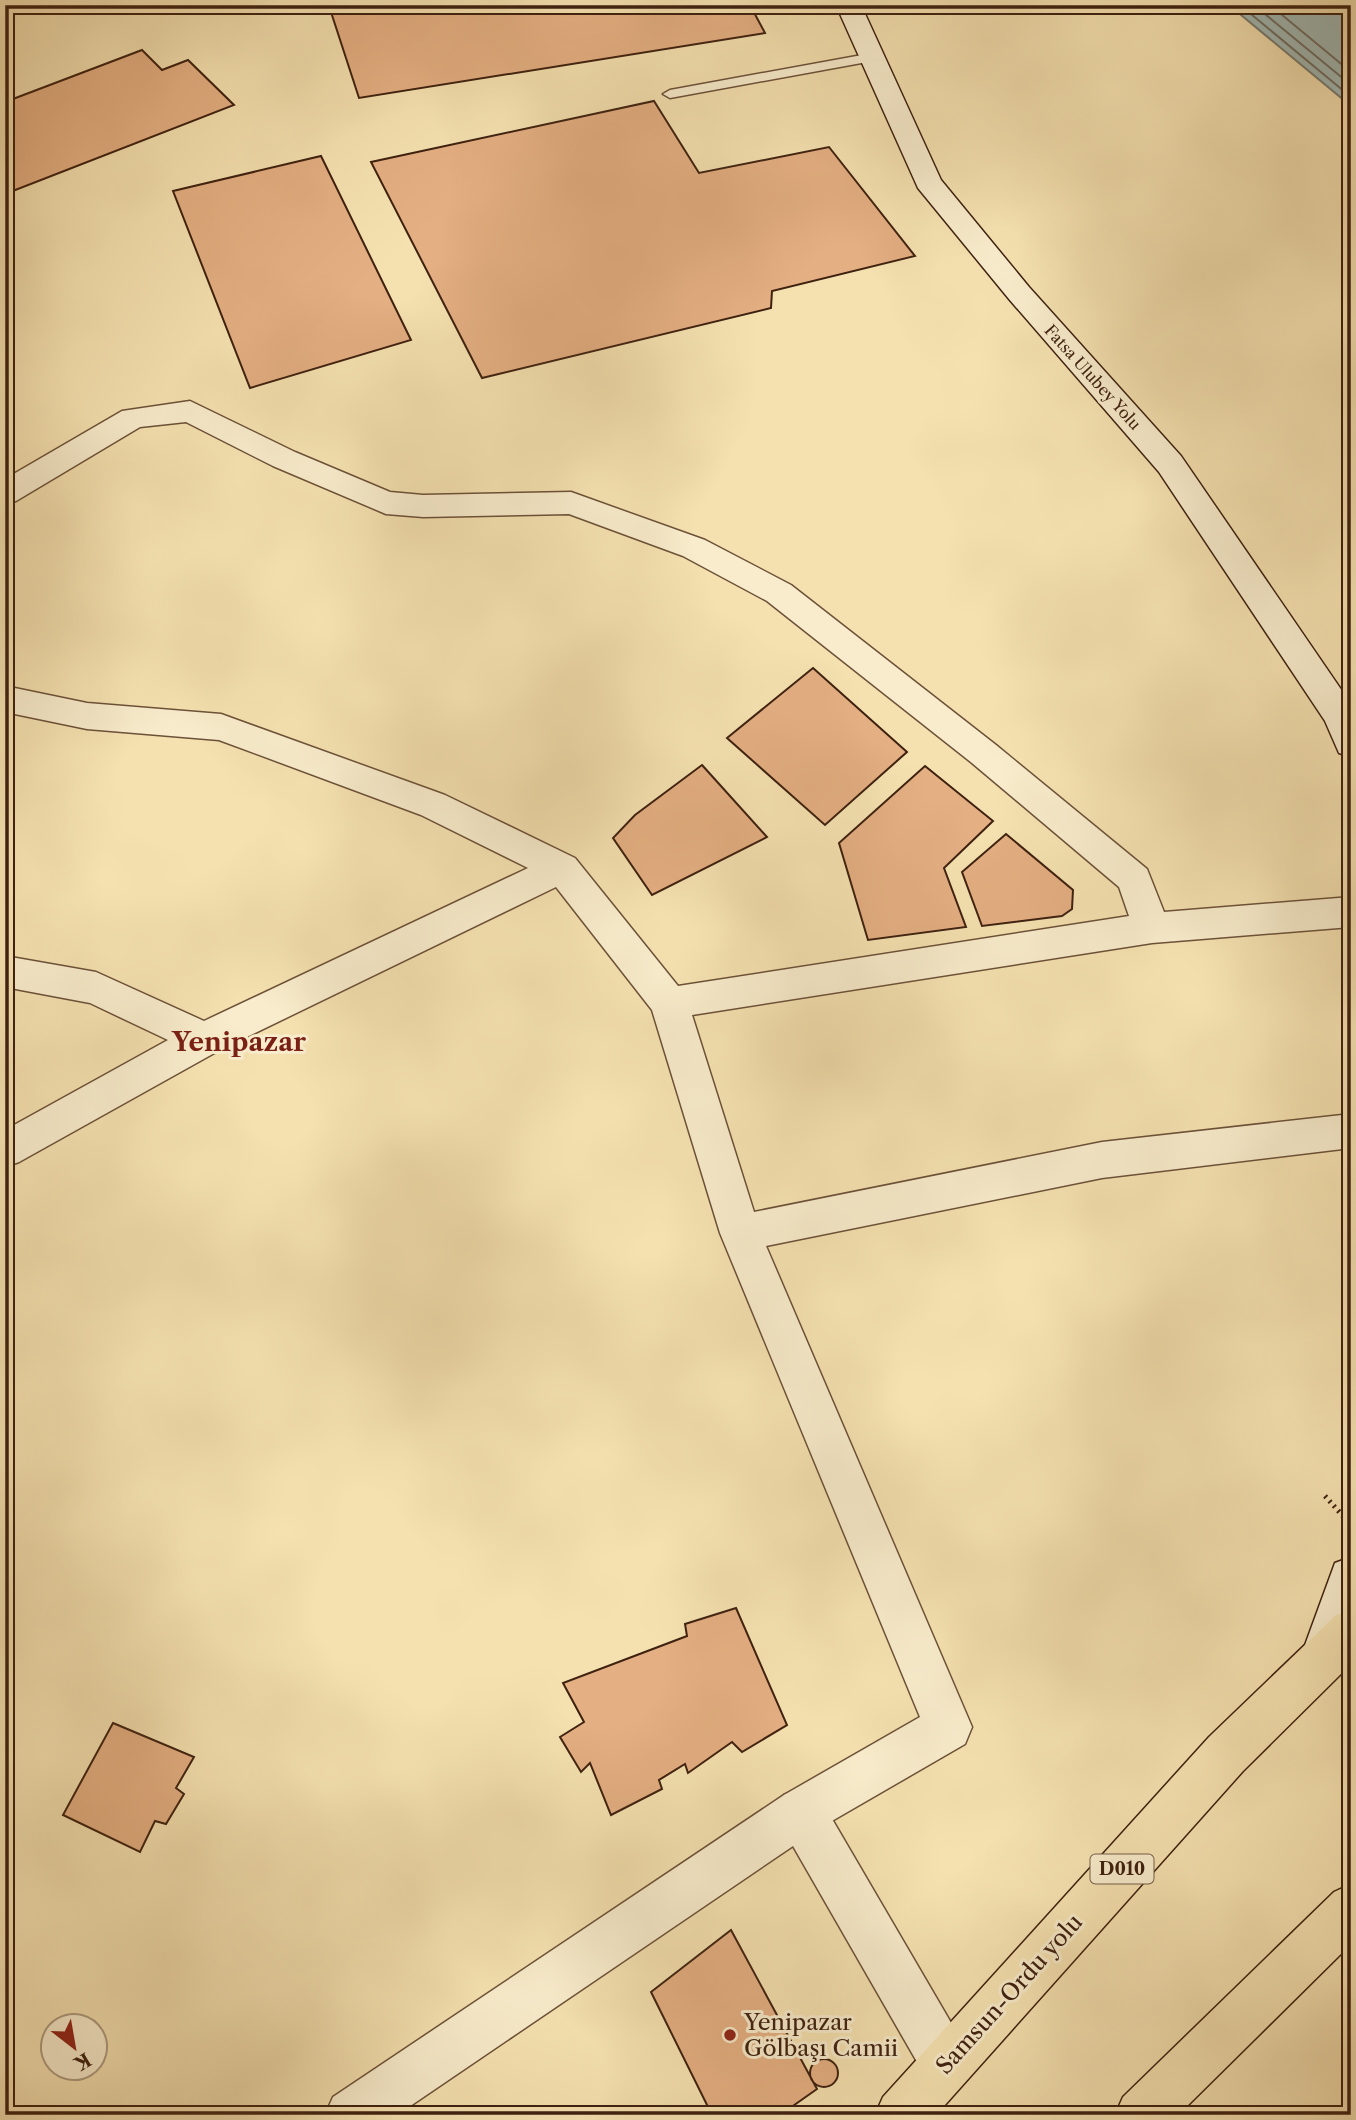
<svg xmlns="http://www.w3.org/2000/svg" width="1356" height="2120" font-family="'Libre Caslon Text',serif">
<style>
.water{fill:#a1bbb7;stroke:#797d74;stroke-width:2}
.lines{fill:none;stroke-linecap:round;stroke-linejoin:round}
.shore{stroke:#706e64;stroke-width:2}
.building{fill:#e4af82;stroke:#3e2110;stroke-width:2}
.service-casing{stroke:#6c5138;stroke-width:3}
.minor-casing{stroke:#6c5138;stroke-width:3}
.tertiary-casing{stroke:#6c5138;stroke-width:3}
.secondary-casing{stroke:#3e2110;stroke-width:3}
.trunk-casing{stroke:#3e2110;stroke-width:3}
.path{stroke:#3e2110;stroke-width:5;stroke-dasharray:2 4.5;stroke-linecap:butt}
.service{fill:#f8eccc;fill-rule:evenodd}
.minor{fill:#f8eccc;fill-rule:evenodd}
.tertiary{fill:#f8eccc;fill-rule:evenodd}
.secondary{fill:#f8eccc;fill-rule:evenodd}
.trunk{fill:#f5e1b0;fill-rule:evenodd}
.poi-dot{fill:#8f2418;stroke:#f8eccc;stroke-width:2.5}
.labels{text-anchor:middle;dominant-baseline:central;stroke-width:6;stroke-linejoin:round;paint-order:stroke}
.far-street-label{font-size:16px;fill:#3e2110;stroke:#f8eccc}
.shield{fill:#f8eccc;stroke:#765e48;stroke-width:2}
.shield-label{font-size:18px;font-weight:bold;fill:#3e2110}
.near-street-label{font-size:23px;fill:#3e2110;stroke:#f8eccc}
.near-poi-label{font-size:23px;fill:#3e2110;stroke:#f8eccc;text-anchor:start}
.district-label{font-size:26px;font-weight:bold;fill:#7a1f14;stroke:#f8eccc}
</style>
<rect width="100%" height="100%" fill="#f5e1b0"/>
<filter id="stains"><feTurbulence type="fractalNoise" baseFrequency=".00286" numOctaves="4"/><feColorMatrix values="0 0 0 0 .2 0 0 0 0 .09 0 0 0 0 .02 0 0 0 .5 -.17"/></filter>
<radialGradient id="worn" r=".72"><stop offset=".6" stop-color="#630" stop-opacity="0"/><stop offset="1" stop-color="#630" stop-opacity=".3"/></radialGradient>
<path class="water" d="M1229 5H1351V106Z"/>
<g class="lines">
<path class="shore" d="M1240 5 1351 97
M1254 5 1351 85
M1270 5 1351 72"/>
</g>
<path class="building" d="M379 5H750L765 33 359 98 331 12Z
M142 50 162 70 188 60 234 105 5 194V102Z
M654 101 699 173 829 147 915 256 772 291 771 308 482 378 371 162Z
M321 156 411 340 250 388 173 191Z
M813 668 907 752 825 825 727 738Z
M702 765 767 837 652 895 613 838 635 815Z
M925 766 993 821 944 868 966 927 868 940 839 843Z
M1006 834 1073 890 1072 909 1062 916 982 926 962 872Z
M736 1608 787 1725 742 1752 732 1742 688 1773 685 1764 659 1780 662 1789 611 1815 590 1763 581 1772 560 1737 584 1722 563 1683 687 1636 685 1624Z
M113 1723 194 1757 176 1788 184 1794 166 1824 155 1821 140 1852 63 1815Z
M731 1930 817 2089 780 2115H712L651 1992Z
M810 2073a14 14 0 1 1 28 0a14 14 0 1 1-28 0Z"/>
<g class="lines">
<g class="service-casing">
<path id="service" d="M873 53 879 57 878 60 670 98 663 94 670 90Z"/>
</g>
<g class="minor-casing">
<path id="minor" d="M190 401 295 452 390 492 423 495 571 492 705 540 791 585 996 745 1147 869 1164 912 1351 897V927L1152 943 692 1015 754 1212 1102 1142 1351 1114V1148L1102 1178 766 1246 972 1727 965 1744 818 1829 801 1836 784 1829 777 1812 784 1795 920 1717 720 1233 652 1010 556 887 218 1051 19 1162 5 1167V1130L168 1040 90 1003 5 987V956L96 972 204 1021 528 868 421 815 219 740 87 729 5 712V686L87 703 221 714 445 795 575 858 678 986 1129 916 1119 887 972 763 767 601 683 556 569 514 423 517 386 514 273 466 186 422 140 427 16 501 5 504V479L122 411Z"/>
</g>
<g class="tertiary-casing">
<path id="tertiary" d="M801 1788 818 1795 964 2045 972 2063 964 2081 946 2089 928 2081 793 1846 397 2115H325L333 2097 784 1795Z"/>
</g>
<g class="secondary-casing">
<path id="secondary" d="M836 5H861L941 180 1029 287 1181 456 1351 704V757L1339 753 1325 721 1159 472 1009 299 918 188Z
M1351 1557V1645L1340 1672 1324 1679 1308 1672 1301 1656 1335 1563Z"/>
</g>
<g class="trunk-casing">
<path id="trunk" d="M1351 1609V1664L1243 1771 936 2115H875L883 2097 1209 1737 1335 1616Z
M1351 1884V1944L1178 2115H1115L1123 2097 1334 1892Z"/>
</g>
<path class="path" d="M1325 1496 1351 1525"/>
<use href="#service" class="service"/>
<use href="#minor" class="minor"/>
<use href="#tertiary" class="tertiary"/>
<use href="#secondary" class="secondary"/>
<use href="#trunk" class="trunk"/>
</g>
<circle class="poi-dot" cx="730" cy="2035" r="7"/>
<g class="labels">
<g class="far-street-label">
<text transform="translate(1093 377) rotate(48)">Fatsa Ulubey Yolu</text>
</g>
<rect class="shield" x="1090.5" y="1854.5" width="63" height="29" rx="5"/>
<g class="shield-label">
<text x="1122" y="1869">D010</text>
</g>
<g class="near-street-label">
<text transform="translate(1009 1994) rotate(-48)">Samsun-Ordu yolu</text>
</g>
<g class="near-poi-label">
<text x="744" y="2022">Yenipazar<tspan x="744" dy="26">Gölbaşı Camii</tspan></text>
</g>
<g class="district-label">
<text x="239" y="1042">Yenipazar</text>
</g>
</g>
<rect width="1356" height="2120" fill="none" stroke="#f5e1b0" stroke-width="28"/>
<rect x="7" y="7" width="1342" height="2106" fill="none" stroke="#3e2110" stroke-width="3.5"/>
<rect x="14" y="14" width="1328" height="2092" fill="none" stroke="#3e2110" stroke-width="2"/>
<g transform="translate(74 2047) rotate(149)"><circle r="33" fill="#f8eccc" stroke="#ae9b81" stroke-width="2"/>
<path d="M0-5L12 26L0 18L-12 26Z" fill="#8f2418"/>
<text y="-10" font-size="19" font-weight="bold" text-anchor="middle" fill="#3e2110">K</text>
</g>
<rect width="100%" height="100%" filter="url(#stains)"/>
<rect width="100%" height="100%" fill="url(#worn)"/>
</svg>
